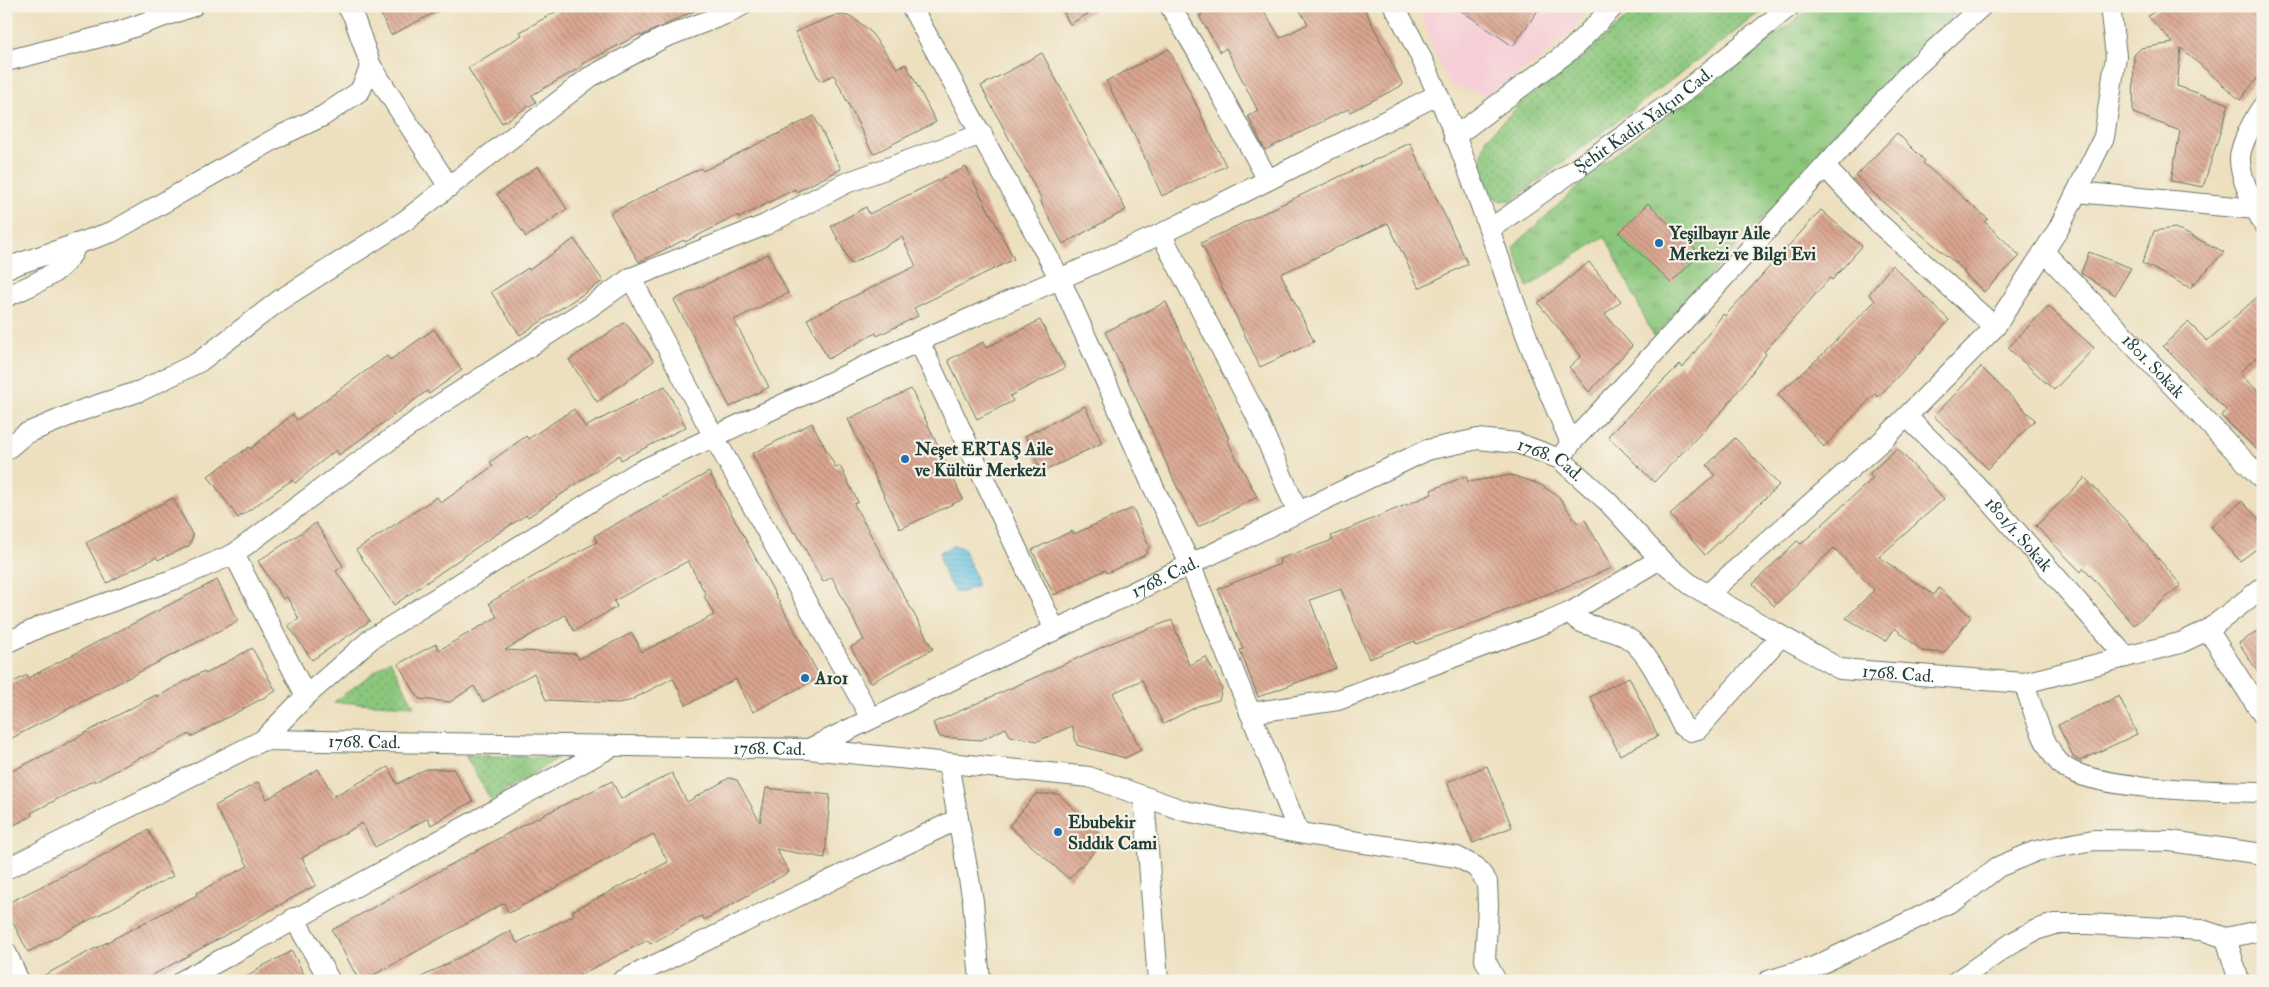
<svg xmlns="http://www.w3.org/2000/svg" width="2269" height="987" font-family="'IM FELL Double Pica',serif">
<style>
.built{fill:#f6cfd7}
.grass{fill:url(#grass-dots);stroke:#558258}
.park{fill:url(#park-tufts);stroke:#558258}
.water{fill:url(#water-rules);stroke:#427f8c}
.building{fill:url(#building-back-hatch);fill-rule:evenodd}
.lines{fill:none;stroke-linecap:round;stroke-linejoin:round}
.street-casing{stroke:#677665;stroke-width:22}
.street{stroke:#fff;stroke-width:20}
.poi-dot{fill:#1f6fb2;stroke:#f7f3e8;stroke-width:2}
.labels{text-anchor:middle;dominant-baseline:central;stroke-width:4.5;stroke-linejoin:round;paint-order:stroke}
.street-label{font-size:18px;fill:#1f3d34;stroke:#f7f3e8}
.poi-label{font-size:18px;font-weight:bold;fill:#1f3d34;stroke:#f7f3e8;text-anchor:start}
</style>
<defs>
<pattern id="grass-dots" width="8" height="8" patternUnits="userSpaceOnUse" patternTransform="scale(1.25)"><rect width="8" height="8" fill="#8bc77c"/><path d="M2 2h.1M6 6h.1" fill="none" stroke="#71a366" stroke-width="1.8" stroke-linecap="round"/></pattern>
<pattern id="park-tufts" width="24" height="20" patternUnits="userSpaceOnUse" patternTransform="scale(1.25)"><rect width="24" height="20" fill="#8bc77c"/><path d="M3 7l-1-3M5 7V3M7 7l1-3M15 17l-1-3M17 17v-4M19 17l1-3" fill="none" stroke="#71a366"/></pattern>
<pattern id="water-rules" width="6" height="5" patternUnits="userSpaceOnUse" patternTransform="scale(1.25)"><rect width="6" height="5" fill="#65c1e3"/><path d="M0 2.5h6" fill="none" stroke="#539eb9"/></pattern>
<pattern id="building-back-hatch" width="6" height="6" patternUnits="userSpaceOnUse" patternTransform="scale(1.25)"><rect width="6" height="6" fill="#daa58f"/><path d="M-1 5l2 2M0 0l6 6M5-1l2 2" fill="none" stroke="#b08876"/></pattern>
</defs>
<rect width="100%" height="100%" fill="#f7f3e8"/>
<filter id="ink" filterUnits="userSpaceOnUse"><feTurbulence type="fractalNoise" baseFrequency=".02" numOctaves="2"/><feDisplacementMap in="SourceGraphic" scale="10" xChannelSelector="R" yChannelSelector="G"/><feConvolveMatrix kernelMatrix="1 2 1 2 8 2 1 2 1" color-interpolation-filters="sRGB"/></filter>
<filter id="wash" filterUnits="userSpaceOnUse"><feTurbulence type="fractalNoise" baseFrequency=".0096" numOctaves="4" result="noise"/><feDisplacementMap in="SourceGraphic" scale="20" xChannelSelector="R" yChannelSelector="G"/><feGaussianBlur stdDeviation="1.12" result="paint"/><feColorMatrix in="noise" values="0 0 0 0 0 0 0 0 0 0 0 0 0 0 0 0 0 1.4 0 .05"/><feComposite in="paint" operator="in"/></filter>
<g filter="url(#wash)">
<rect width="100%" height="100%" fill="#ede0bf"/>
<path class="built" d="M1417 6H1589L1570 32 1532 65 1487 95 1448 84Z"/>
<path class="grass" d="M1636 6H1769L1513 200 1501 201 1491 195 1480 163 1486 139 1519 105 1581 58 1629 16Z
M390 660 414 706 334 702Z
M465 755 558 758 491 800Z"/>
<path class="park" d="M1814 6H1963L1923 44 1654 337 1605 236 1528 287 1513 247 1601 165Z"/>
<path class="water" d="M954 545 963 548 976 578 977 586 960 593 955 592C948 582 939 565 940 552Z"/>
<g id="blocks">
<path class="building" d="M377 6H448L391 35Z
M566 6H705L641 36 640 34 582 64 583 66 532 95 536 102 502 123 468 68 522 35 520 32Z
M1060 6H1102L1070 24Z
M1196 6H1261L1280 38 1308 24 1297 6H1363L1403 85 1350 112 1348 109 1265 150 1248 116 1258 111 1226 48 1220 52 1199 16 1202 15Z
M1454 6H1541L1513 46Z
M2162 6H2263V71L2240 100 2181 48 2177 86 2229 104 2203 187 2171 181 2180 131 2133 113 2134 55 2141 48 2173 43 2148 16Z
M838 14 852 17 869 30 897 68 906 64 936 122 873 154 834 75 820 81 795 32Z
M1169 49 1226 166 1162 196 1135 136 1106 81Z
M1042 53 1126 210 1063 244 1040 201 1042 200 981 86Z
M814 116 841 169 796 192 795 189 739 218 738 215 685 242 684 240 639 262 610 213 701 168 703 171Z
M1897 133 1925 161 1923 163 1988 219 1985 222 2020 256 1984 292 1963 272 1965 271 1884 203 1856 176Z
M1410 143 1468 264 1419 288 1388 223 1281 274 1314 342 1260 367 1201 243Z
M538 166 567 209 526 237 497 194Z
M966 167 1014 259 914 308 918 316 877 336 876 333 828 359 807 319 916 266 902 237 851 264 831 226 866 207 869 214Z
M1648 203 1700 254 1671 283 1619 233Z
M1821 210 1862 246 1832 280 1830 278 1764 352 1766 354 1725 408 1654 482 1608 436 1680 364 1683 368 1723 314 1725 316Z
M2175 228 2224 252 2190 288 2142 263 2154 231Z
M574 239 603 281 520 335 491 292 528 268 529 270Z
M2089 252 2131 268 2115 295 2081 273Z
M768 254 788 293 734 320 769 387 730 407 674 300Z
M1589 262 1621 301 1605 314 1632 346 1589 392 1569 367 1581 356 1538 303Z
M1892 265 1949 320 1917 356 1878 397 1875 394 1824 447 1778 394 1823 354 1875 301 1869 294Z
M2263 292V351L2239 373 2263 396V455L2221 416 2226 410 2163 346 2188 322 2207 341Z
M1166 302 1229 439 1227 440 1257 497 1198 527 1176 485 1151 429 1105 332Z
M2048 306 2094 348 2054 390 2008 348Z
M1040 320 1065 368 1010 396 1013 401 977 419 948 360 983 342 986 348Z
M625 322 654 361 597 402 569 360Z
M434 329 462 370 429 394 427 391 339 455 336 450 295 483 292 480 238 518 208 476 249 447 250 449 293 414 297 420 387 356 390 360Z
M1981 367 2035 420 1988 469 1934 416Z
M665 386 686 427 621 460 619 455 528 517 526 515 483 543 394 605 356 550 437 497 441 503 493 466 490 462 526 436 528 439 574 409 585 427Z
M911 389 963 499 900 529 848 419Z
M1085 406 1102 443 1042 472 1025 436Z
M812 423 836 468 840 466 858 502 854 504 933 649 870 683 851 647 864 640 832 577 823 582 796 532 794 533 752 454Z
M1735 438 1779 485 1705 555 1670 515 1715 475 1707 465Z
M1897 448 1944 499 1879 557 1934 595 1939 588 1971 617 1944 653 1922 651 1895 628 1886 641 1846 618 1874 590 1834 548 1774 606 1753 584 1797 541 1801 544 1873 478 1869 474Z
M709 472 820 677 753 712 736 679 686 705 673 678 629 701 618 703 546 700 534 673 483 702 474 686 450 702 419 699 398 664 436 644 439 650 497 617 489 603 536 575 597 542 594 536ZM688 561 706 595 704 596 714 615 642 652 632 633 579 659 576 654 505 650 565 615 574 631 617 607 614 601Z
M1511 475 1539 484 1559 497 1577 523 1585 520 1612 568 1470 625 1416 644 1415 641 1369 659 1341 589 1310 600 1336 668 1258 697 1240 650 1243 649 1218 589 1280 564 1279 559 1333 540 1331 536 1432 494 1431 490 1466 476 1468 482Z
M2085 478 2129 524 2181 585 2134 625 2084 568 2081 572 2036 526Z
M173 498 193 536 189 546 158 560 156 557 107 583 86 543Z
M2242 501 2263 524V544L2240 561 2211 527Z
M1133 508 1149 547 1145 555 1107 573 1105 570 1054 595 1032 550 1072 531 1074 534Z
M316 523 343 566 336 571 370 621 312 660 288 625 299 619 287 597 283 599 258 561Z
M217 580 238 621 12 738 6 728V686L27 675 28 678Z
M1172 620 1189 665 1206 657 1222 688 1219 700 1198 706 1163 724 1142 680 1113 693 1141 750 1125 758 1077 745 1072 726 1038 741 1010 736 1006 728 981 740 940 737 933 723 1118 640Z
M2263 628V680L2239 643Z
M252 648 276 691 191 737 190 734 142 758 141 757 95 782 94 780 31 813 32 816 6 829V774L60 747 120 714 156 695 157 697 204 671 205 674Z
M1629 677 1658 736 1620 755 1590 697Z
M2119 696 2137 734 2080 761 2074 758 2058 725Z
M1487 766 1512 827 1473 843 1447 782Z
M388 767 397 784 426 769H453L473 801 431 825 428 818 375 847 362 823 302 858 316 885 142 981H33L197 895 196 893 248 866 215 806 258 782 267 799 318 769 334 796Z
M672 773 687 802 729 778 737 780 760 822 766 788 830 795 825 858 776 849 789 872 704 920 702 916 650 944 648 940 568 981H414L510 931 517 943 574 915 572 911 668 862 653 834 509 913 504 903 363 981H359L332 930 523 825 612 781 621 799Z
M1036 794H1058L1106 839 1069 879 1009 826Z
M148 830 173 876 28 952 6 909V904L96 859Z
M292 951 307 981H239L257 971V969Z"/>
</g>
</g>
<g filter="url(#ink)">
<use href="#blocks" fill-opacity="0" stroke="#677665" stroke-width="1"/>
<g class="lines">
<g class="street-casing">
<g id="street">
<path d="M911 6 1060 279 1150 480 1190 564 1299 833"/>
<path d="M1170 6 1204 63 1268 180"/>
<path d="M1394 6C1444 93 1476 190 1508 284 1526 338 1548 391 1571 443"/>
<path d="M6 61 116 33 193 6"/>
<path d="M371 66 449 187"/>
<path d="M2263 106C2255 117 2239 147 2240 160 2240 178 2254 206 2263 223"/>
<path d="M1454 137 1572 49 1614 6"/>
<path d="M1825 167 1875 220 1995 327"/>
<path d="M2077 192 2256 209"/>
<path id="s1" d="M1490 229 1669 104 1790 6"/>
<path d="M1161 234 1255 413 1298 513"/>
<path id="s2" d="M2044 252 2263 480"/>
<path d="M6 268 112 232 280 136 323 116 360 91 371 66 353 15 347 6"/>
<path d="M631 278 714 437 871 718"/>
<path d="M6 297C30 285 68 273 76 244"/>
<path d="M919 341 1055 630"/>
<path id="s3" d="M1907 417 1975 484 2126 657"/>
<path d="M6 450 25 434 80 411 140 391 199 362 280 300 406 220 590 77 663 38 723 15 741 6"/>
<path d="M1560 459 1571 443 1740 260 1910 72 1982 6"/>
<path d="M234 554 306 696"/>
<path d="M1708 594 1884 439 1995 327 2059 228 2104 137 2116 56 2110 6"/>
<path d="M1571 612C1573 615 1576 619 1579 621 1589 627 1613 629 1626 637 1652 652 1669 701 1683 727L1691 731 1698 729 1781 636"/>
<path d="M2208 630 2263 715"/>
<path d="M6 643 44 625 178 578 234 554 321 489 436 407 587 309 631 278 765 225 846 183 982 134"/>
<path d="M2024 683C2032 706 2044 751 2063 766 2095 791 2220 791 2263 792"/>
<path d="M1250 713 1338 700 1548 622 1571 612 1660 559"/>
<path d="M263 740 306 696 371 639 638 472 919 341 1161 234 1437 95"/>
<path d="M809 749 1089 777 1185 811 1299 833 1457 857 1476 867 1487 882 1488 906 1485 960 1496 981"/>
<path d="M948 763 973 901 980 981"/>
<path d="M1144 797 1158 981"/>
<path id="s4" d="M6 869 263 740 809 749 1427 450 1478 439 1517 443 1560 459 1608 502 1660 559 1691 585 1840 669 2024 683 2180 643 2208 630 2263 587"/>
<path d="M294 918 330 981"/>
<path d="M2226 938 2239 981"/>
<path d="M6 952 19 981"/>
<path d="M182 981 613 746"/>
<path d="M622 981 958 819"/>
<path d="M1768 981 1814 967 1957 899 1998 867 2036 851 2093 840 2170 841 2263 854"/>
<path d="M1957 981 2015 941 2036 930 2054 924H2088L2202 930 2226 938 2263 930"/>
</g>
</g>
<use href="#street" class="street"/>
</g>
</g>
<g class="poi-dot">
<circle cx="1659" cy="243" r="5"/>
<circle cx="905" cy="459" r="5"/>
<circle cx="805" cy="678" r="5"/>
<circle cx="1058" cy="832" r="5"/>
</g>
<g class="labels">
<g class="street-label">
<text stroke="none"><textPath href="#s1" startOffset="188">Şehit Kadir Yalçın Cad.</textPath></text>
<text stroke="none"><textPath href="#s2" startOffset="158">1801. Sokak</textPath></text>
<text stroke="none"><textPath href="#s4" startOffset="1649">1768. Cad.</textPath></text>
<text stroke="none"><textPath href="#s3" startOffset="162">1801/1. Sokak</textPath></text>
<text stroke="none"><textPath href="#s4" startOffset="1229">1768. Cad.</textPath></text>
<text stroke="none"><textPath href="#s4" startOffset="2069">1768. Cad.</textPath></text>
<text stroke="none"><textPath href="#s4" startOffset="389">1768. Cad.</textPath></text>
<text stroke="none"><textPath href="#s4" startOffset="794">1768. Cad.</textPath></text>
</g>
<g class="poi-label">
<text x="1669" y="233">Yeşilbayır Aile<tspan x="1669" dy="21">Merkezi ve Bilgi Evi</tspan></text>
<text x="915" y="449">Neşet ERTAŞ Aile<tspan x="915" dy="21">ve Kültür Merkezi</tspan></text>
<text x="815" y="678">A101</text>
<text x="1068" y="822">Ebubekir<tspan x="1068" dy="21">Sıddık Cami</tspan></text>
</g>
</g>
<rect width="2269" height="987" fill="none" stroke="#f7f3e8" stroke-width="25"/>
</svg>
